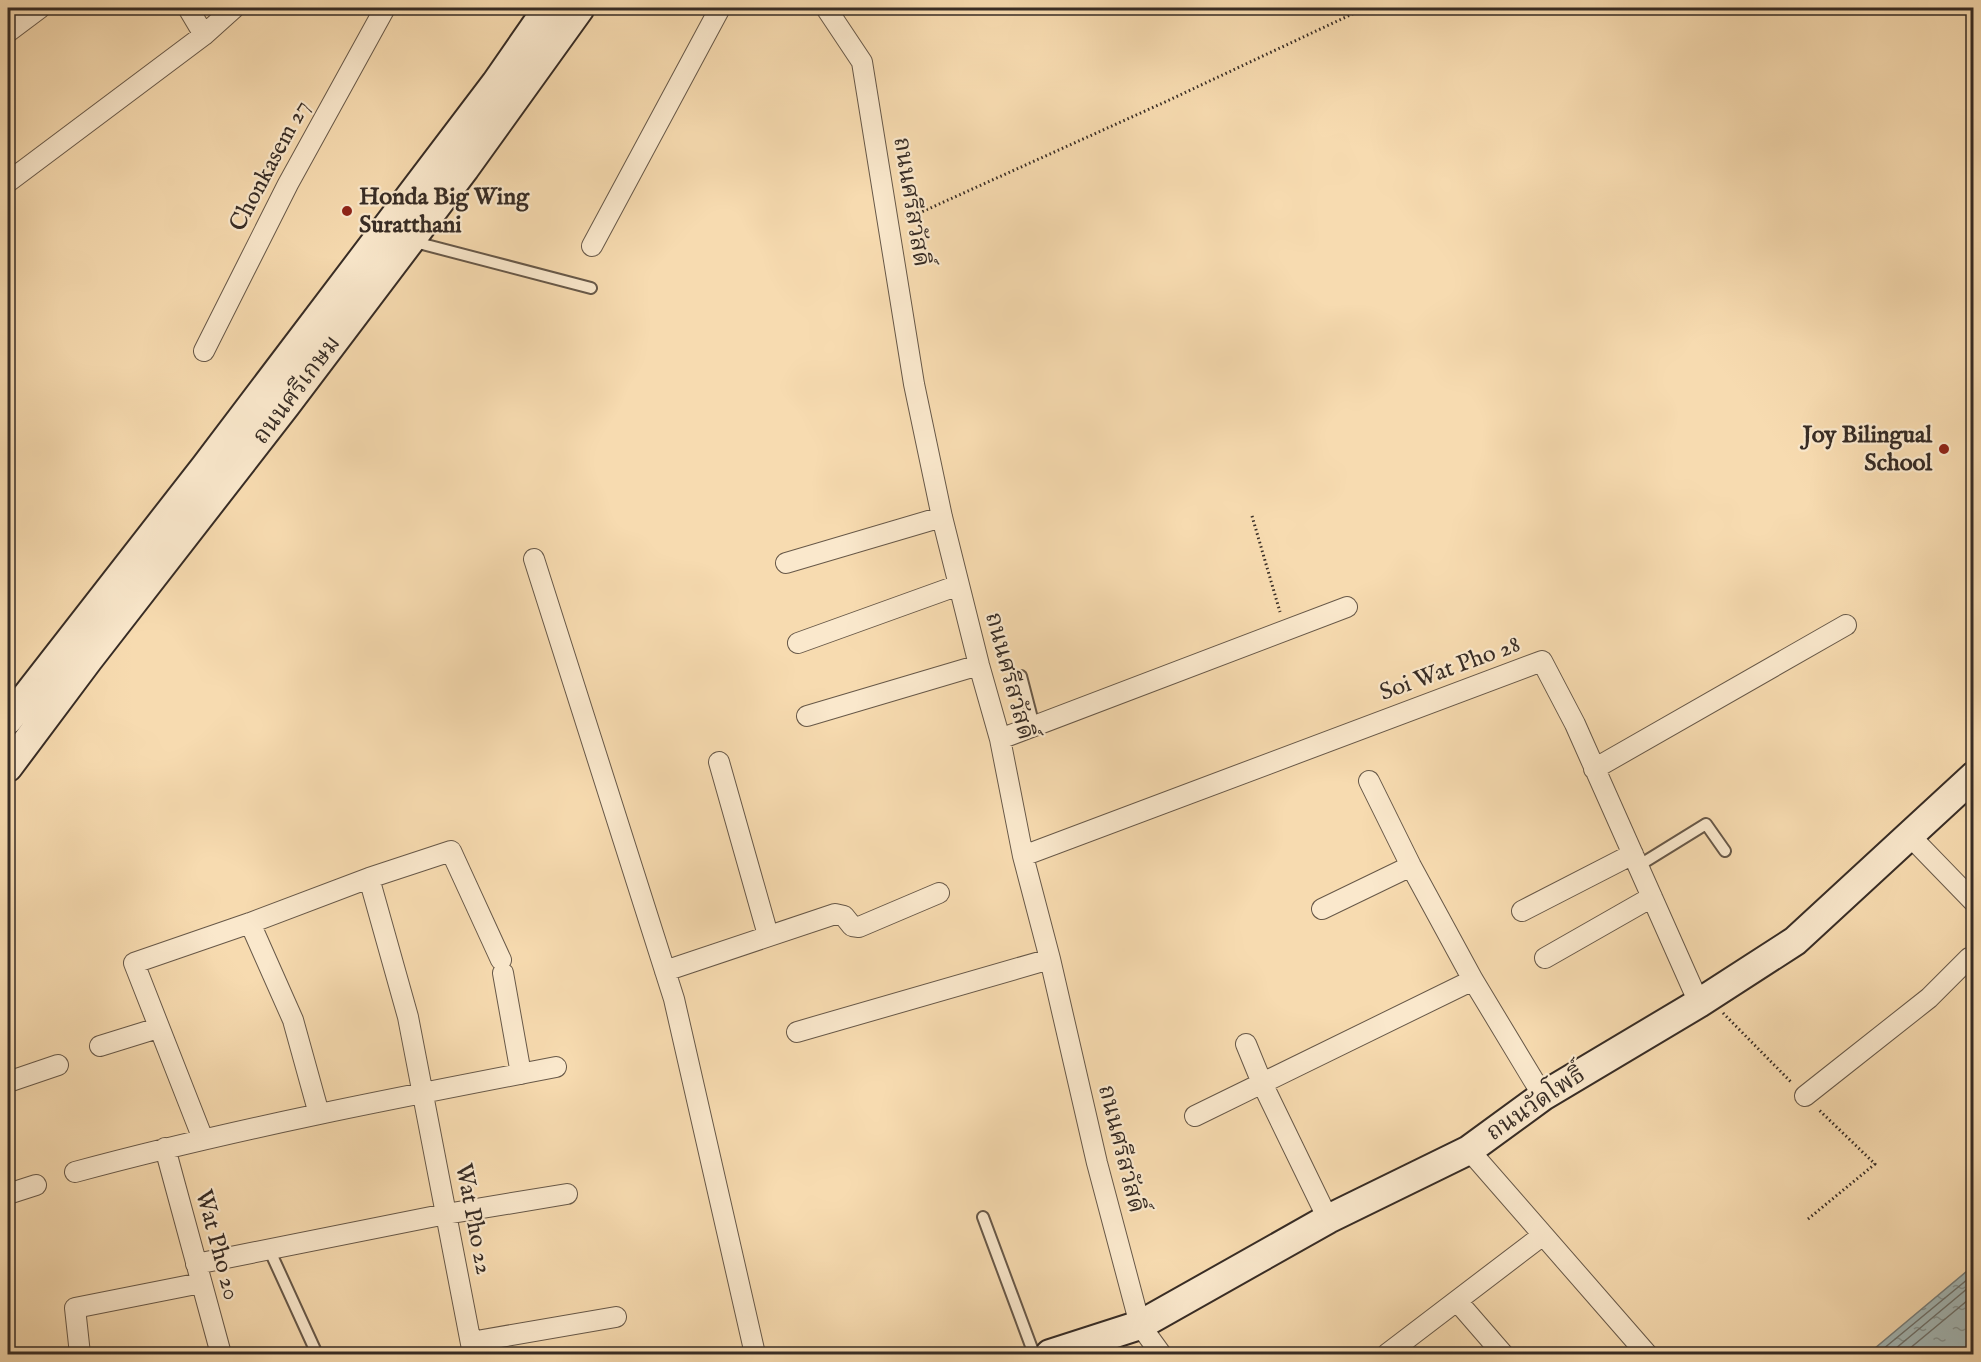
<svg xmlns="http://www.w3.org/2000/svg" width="1981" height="1362" font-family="'IM FELL English','Noto Serif Thai',serif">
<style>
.water{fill:url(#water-ripples);stroke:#78807d;stroke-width:1.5}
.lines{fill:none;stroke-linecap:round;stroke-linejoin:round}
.shore{stroke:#6d726e;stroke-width:1.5}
.lane-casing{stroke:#675848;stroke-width:14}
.street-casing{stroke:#675848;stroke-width:22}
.secondary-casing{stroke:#372c25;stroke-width:32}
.path{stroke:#372c25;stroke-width:3;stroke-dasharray:1.5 3;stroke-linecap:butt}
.lane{stroke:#fae8cc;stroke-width:10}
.street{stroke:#fae8cc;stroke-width:20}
.secondary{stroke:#fae8cc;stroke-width:28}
.poi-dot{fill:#8f2418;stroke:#fae8cc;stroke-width:2}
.labels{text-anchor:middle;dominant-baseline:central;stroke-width:4.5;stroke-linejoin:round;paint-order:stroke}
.street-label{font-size:24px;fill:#372c25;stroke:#fae8cc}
.poi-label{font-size:24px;font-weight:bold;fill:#372c25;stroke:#fae8cc;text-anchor:start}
</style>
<defs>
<pattern id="water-ripples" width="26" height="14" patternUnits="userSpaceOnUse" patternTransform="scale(1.5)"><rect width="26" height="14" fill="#a3b8b7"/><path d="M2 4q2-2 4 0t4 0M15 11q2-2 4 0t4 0" fill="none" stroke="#869695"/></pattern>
</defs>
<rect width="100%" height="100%" fill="#f7dbb0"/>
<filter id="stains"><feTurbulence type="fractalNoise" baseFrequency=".00333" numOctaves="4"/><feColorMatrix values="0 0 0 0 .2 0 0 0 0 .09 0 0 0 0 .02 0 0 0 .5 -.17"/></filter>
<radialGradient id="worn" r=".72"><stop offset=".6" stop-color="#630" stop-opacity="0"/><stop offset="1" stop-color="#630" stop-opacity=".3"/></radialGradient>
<path class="water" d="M1973 1266V1354H1868Z"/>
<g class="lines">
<path class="shore" d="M1877 1354 1974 1274
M1889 1354 1974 1283
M1903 1354 1974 1295"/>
<g class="lane-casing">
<path id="lane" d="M411 241 591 288
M1021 676 1034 726
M1638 866 1706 824 1725 851
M983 1217 1034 1354
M269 1249 317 1354"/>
</g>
<g class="street-casing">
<path id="street" d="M188 8 204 35 234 8
M826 8 862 62 914 384 942 517 979 665 1000 739 1023 856 1050 959 1097 1163 1140 1325 1161 1354
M8 32 40 8
M8 182 204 35
M592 246 720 8
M204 351 288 184 385 8
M534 559 674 999 755 1354
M786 563 942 517
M798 643 959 585
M807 716 979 665
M1000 739 1347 607
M719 762 768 935
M1594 769 1846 625
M1369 781 1411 866 1473 980 1543 1096
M1910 836 1974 902
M1023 856 1542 661 1575 724 1699 1003
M369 878 451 851 501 960
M1322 909 1411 866
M1522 911 1633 854
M250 923 293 1020 319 1114
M1545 958 1652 897
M665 971 835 914 844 916 852 926 859 927 939 893
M503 973 521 1074
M797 1032 1050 959
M1246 1044 1262 1083 1328 1219
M100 1046 158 1028
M8 1082 58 1065
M1805 1096 1929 998 1969 958
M1195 1116 1473 980
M203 1139 134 963 250 923 369 878 408 1017 473 1354
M165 1148 221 1354
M1469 1150 1647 1354
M75 1172C234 1129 395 1098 556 1067
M8 1194 36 1185
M196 1264 446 1214 567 1194
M1457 1301 1503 1354
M471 1342 616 1317
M80 1354 75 1308 201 1283
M1387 1354 1543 1235"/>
</g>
<g class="secondary-casing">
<path id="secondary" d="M8 720 205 467 496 83 548 8
M8 767 88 660 286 405 465 168 580 8
M1050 1354 1140 1325 1328 1219 1469 1150 1543 1096 1699 1003 1795 941 1974 776"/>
</g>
<path class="path" d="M906 219 1165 102 1365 8
M1252 516 1280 612
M1723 1013 1792 1083
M1808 1219 1875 1164 1818 1109"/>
<use href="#lane" class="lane"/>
<use href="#street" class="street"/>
<use href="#secondary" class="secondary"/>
</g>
<g class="poi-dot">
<circle cx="347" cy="211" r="6"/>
<circle cx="1944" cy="449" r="6"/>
</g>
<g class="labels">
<g class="street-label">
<text transform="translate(270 166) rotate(-62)">Chonkasem 27</text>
<text transform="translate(911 202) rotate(81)">ถนนศรีสวัสดิ์</text>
<text transform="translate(297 390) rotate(-53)">ถนนศรีเกษม</text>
<text transform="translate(1450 669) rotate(-20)">Soi Wat Pho 28</text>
<text transform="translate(1009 676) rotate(75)">ถนนศรีสวัสดิ์</text>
<text transform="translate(1536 1104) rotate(-34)">ถนนวัดโพธิ์</text>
<text transform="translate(1121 1149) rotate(76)">ถนนศรีสวัสดิ์</text>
<text transform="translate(473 1219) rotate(79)">Wat Pho 22</text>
<text transform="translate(217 1245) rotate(75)">Wat Pho 20</text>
</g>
<g class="poi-label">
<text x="359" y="197">Honda Big Wing<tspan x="359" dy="28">Suratthani</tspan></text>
<text x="1932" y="435" text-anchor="end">Joy Bilingual<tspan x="1932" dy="28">School</tspan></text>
</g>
</g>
<rect width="1981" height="1362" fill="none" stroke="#f7dbb0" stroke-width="30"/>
<rect x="9" y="9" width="1963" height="1344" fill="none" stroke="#372c25" stroke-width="3"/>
<rect x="15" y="15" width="1951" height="1332" fill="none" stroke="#372c25" stroke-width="1.5"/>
<rect width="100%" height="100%" filter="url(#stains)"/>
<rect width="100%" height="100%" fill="url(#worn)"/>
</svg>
